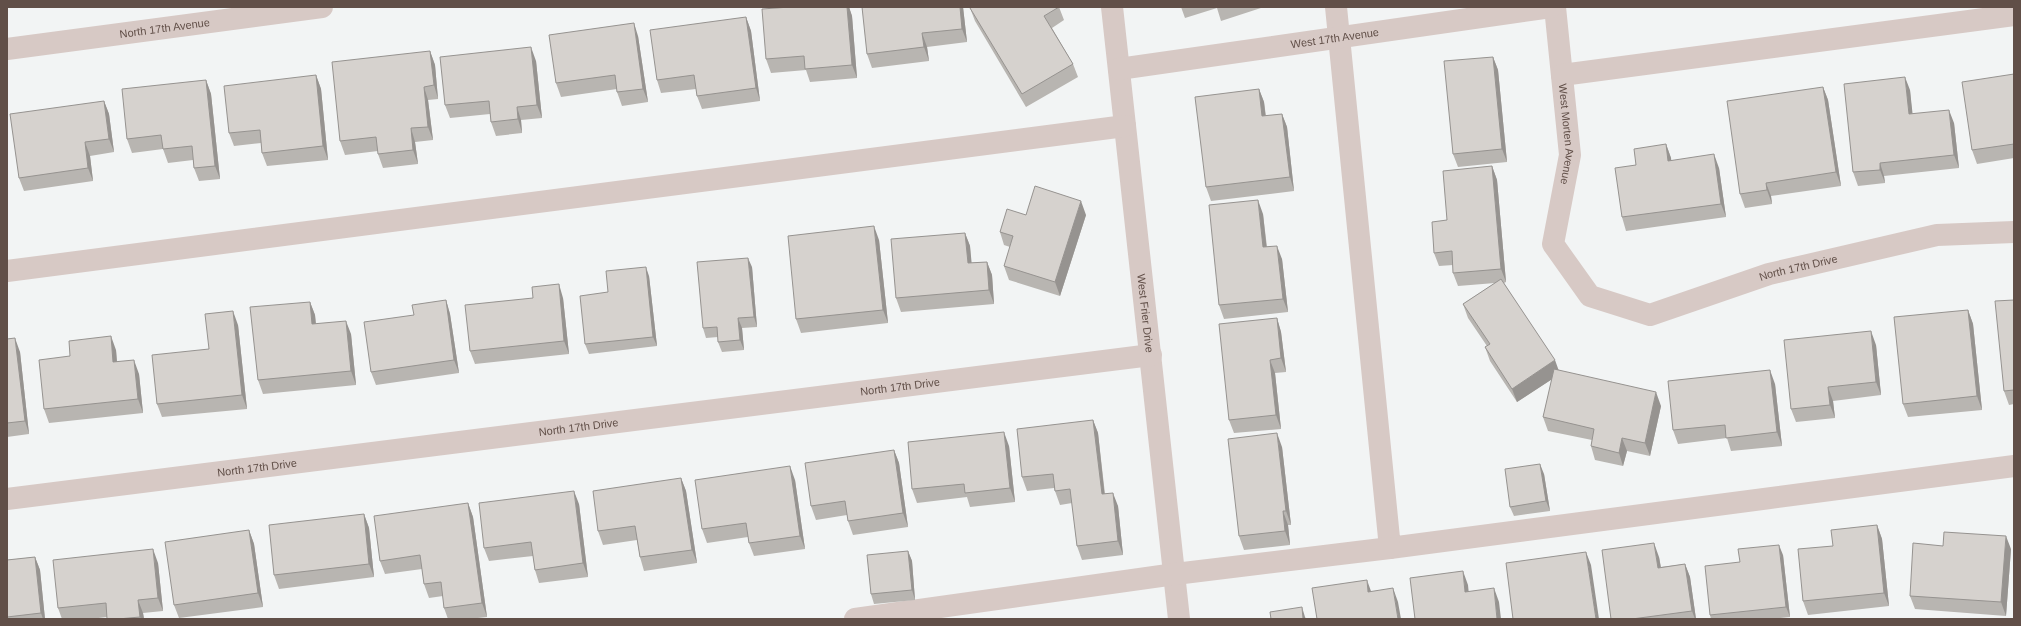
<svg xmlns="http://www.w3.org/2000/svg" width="2021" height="626" font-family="Arial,sans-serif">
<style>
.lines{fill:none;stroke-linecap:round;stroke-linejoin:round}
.minor{stroke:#d7c9c5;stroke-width:22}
.wall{fill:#b8b5b1}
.shaded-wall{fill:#969390}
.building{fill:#d6d2ce;stroke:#969390}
.labels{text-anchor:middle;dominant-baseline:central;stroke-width:3.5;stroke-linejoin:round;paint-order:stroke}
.street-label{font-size:11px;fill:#614f48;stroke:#fff}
</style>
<rect width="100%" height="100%" fill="#f2f4f4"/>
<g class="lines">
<g class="minor">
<path id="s1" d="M1112 7 1179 619"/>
<path d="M1336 7 1390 548 2014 466"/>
<path id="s2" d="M1555 7 1570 155 1553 244 1590 296 1650 315 1769 274 1937 235 2014 232"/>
<path id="s3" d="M7 49 322 7"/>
<path id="s4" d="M1119 69 1551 7"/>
<path d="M1562 75 2014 15"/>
<path d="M7 271 1125 126"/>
<path id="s5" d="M7 499 1151 355"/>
<path d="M855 619 1175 574 1390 548"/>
</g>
</g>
<path class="wall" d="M790 7H849L852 16 857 78 810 82 806 70 771 73 766 59Z
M963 7 967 42 927 47 929 61 872 68 867 54Z
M1059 7 1064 20 1052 28 1073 64 1078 77 1026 107 975 21 970 8Z
M1181 7H1264L1221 21 1217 8 1185 18Z
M746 17 751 31 760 101 702 109 697 96 696 89 661 93 657 80Z
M638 36 648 102 622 106 617 92V89L561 97 556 83Z
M430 51 435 65 438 99 428 100 433 140 415 142 418 164 383 168 378 154V151L345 155 340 141Z
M1493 57 1498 70 1507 162 1458 167 1453 154Z
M536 61 542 118 521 120 522 133 496 136 491 122 490 114 450 118 445 105Z
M2014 74V158L1977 164 1972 150Z
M316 75 321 89 328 160 267 166 262 153 261 143 234 146 229 133Z
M206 80 211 94 220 179 199 181 194 168 193 160 168 163 163 149 132 153 127 139Z
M1823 87 1828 100 1841 186 1771 196 1772 204 1745 208 1740 194Z
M1259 89 1264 102 1266 116 1282 114 1287 127 1294 191 1211 201 1206 187Z
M1910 90 1912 114 1954 123 1959 168 1884 176 1885 183 1858 186 1853 172Z
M104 101 109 114 114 152 90 156 93 181 24 191 19 178Z
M1666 144 1671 158V160L1719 168 1726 217 1626 231 1622 217 1636 165Z
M1492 166 1497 180 1506 282 1504 283 1558 370 1661 406 1650 456 1627 451 1623 466 1595 460 1591 446 1592 440 1548 431 1543 417 1552 379 1517 402 1490 361 1485 347 1487 346 1468 318 1463 304 1495 283 1458 286 1453 273V265L1439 266 1434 253 1447 220Z
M1263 214 1267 247 1282 259 1288 312 1224 319 1219 305Z
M1026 215H1086L1060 296 1009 280 1004 266 1010 247 1004 245 1000 232Z
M965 233 970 246 971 263 987 262 992 275 994 304 901 312 896 298Z
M879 240 888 323 801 333 796 319Z
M752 267 757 327 742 328 744 350 722 352 718 342V337L706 338 703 328Z
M649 276 657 346 589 354 585 344 608 292Z
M533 298H563L569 354 475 364 470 351Z
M446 300 450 314 459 373 376 385 371 372 414 315Z
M2014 300V404L2009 405 2004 391Z
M310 302 315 315 316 324 351 334 356 385 263 394 258 380Z
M1968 310 1973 324 1982 410 1908 417 1903 404Z
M1277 318 1281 332 1286 372 1275 373 1281 429 1234 433 1229 420Z
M238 325 247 409 162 417 157 404 209 349Z
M7 339 20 352 29 434 7 437Z
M1876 345 1881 395 1833 401 1835 418 1796 422 1791 409Z
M116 350 117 362 139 374 143 413 49 423 44 409 70 356Z
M1775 384 1782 446 1731 451 1727 438 1678 444 1673 430Z
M1093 420 1098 433 1105 494 1118 506 1123 555 1082 560 1077 546 1072 503 1060 505 1055 491 1054 488 1027 491 1022 477Z
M1009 446 1015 502 970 507 967 497 917 503 912 489Z
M1282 447 1291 525H1288L1290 545 1244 550 1239 536Z
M894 450 899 463 908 527 853 535 848 521 847 515 816 520 811 506Z
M1544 474 1550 511 1514 516 1510 507Z
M681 478 686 491 697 563 644 571 640 557 637 540 603 545 598 531Z
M795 480 805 549 754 556 749 543 748 537 707 543 702 529Z
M468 503 473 517 487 617 469 619H448L444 608 443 596 429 598 424 584 422 569 385 574 380 561Z
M579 504 588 577 539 583 535 570 533 556 489 561 484 548Z
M364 514 369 528 374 577 279 589 274 575Z
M1877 525 1882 539 1889 606 1808 615 1803 601 1833 546Z
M249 530 254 544 263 607 179 618 174 605Z
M1943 546 2011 549 2006 616 1915 609 1910 596Z
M908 551 912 561 915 600 874 604 871 594Z
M1783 555 1790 617 1772 619H1711L1710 615Z
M35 557 40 570 45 619H7V560Z
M1659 557 1661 567 1685 564 1690 577 1696 619H1611Z
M158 563 163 611 143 613 144 619H107V617L90 619H62L58 608Z"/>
<path class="shaded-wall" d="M847 7H849L852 16 857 78 852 65Z
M960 7H963L967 42 962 29Z
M746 17 751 31 760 101 756 88Z
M634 23 638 36 648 102 643 89Z
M922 33 927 47 929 61 924 47Z
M531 47 536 61 542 118 537 105Z
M430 51 435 65 438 99 434 85Z
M1493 57 1498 70 1507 162 1502 149Z
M316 75 321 89 328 160 323 146Z
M1905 77 1910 90 1914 127 1909 114Z
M206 80 211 94 220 179 215 166Z
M424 87 428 100 433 140 428 127Z
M1823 87 1828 100 1841 186 1836 172Z
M1259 89 1264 102 1267 130 1262 116Z
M104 101 109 114 114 152 109 139Z
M517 107 521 120 522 133 518 119Z
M1949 110 1954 123 1959 168 1954 155Z
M1282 114 1287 127 1294 191 1290 177Z
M411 128 415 142 418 164 413 150Z
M85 142 90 156 93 181 88 168Z
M1666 144 1671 158 1673 174 1668 161Z
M1714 154 1719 168 1726 217 1721 204Z
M1880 163 1884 176 1885 183 1880 170Z
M1492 166 1497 180 1506 282 1501 269Z
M1766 183 1771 196 1772 204 1767 190Z
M1258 200 1263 214 1268 261 1263 247Z
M1081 201 1086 215 1060 296 1055 282Z
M874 226 879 240 888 323 883 310Z
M965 233 970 246 973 277 968 263Z
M1277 246 1282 259 1288 312 1283 299Z
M748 258 752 267 757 327 754 317Z
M987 262 992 275 994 304 989 290Z
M646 267 649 276 657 346 653 337Z
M559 284 563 298 569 354 564 341Z
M446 300 450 314 459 373 454 360Z
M310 302 315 315 317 338 312 324Z
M1968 310 1973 324 1982 410 1977 396Z
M233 311 238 325 247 409 242 395Z
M738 318 742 328 744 350 740 340Z
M1277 318 1281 332 1286 372 1281 358Z
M346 321 351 334 356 385 351 371Z
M1871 331 1876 345 1881 395 1876 382Z
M111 336 116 350 118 376 113 362Z
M15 338 20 352 29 434 25 421Z
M134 360 139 374 143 413 138 399Z
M1270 360 1275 373 1281 429 1276 415Z
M1555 360 1560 374 1517 402 1512 389Z
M1770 370 1775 384 1782 446 1777 432Z
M1828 387 1833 401 1835 418 1830 405Z
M1656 392 1661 406 1650 456 1645 443Z
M1093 420 1098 433 1106 508 1102 494Z
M1004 432 1009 446 1015 502 1010 488Z
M1277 433 1282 447 1291 525 1286 511Z
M1622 438 1627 451 1623 466 1619 453Z
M894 450 899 463 908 527 903 513Z
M1540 464 1544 474 1550 511 1546 501Z
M790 466 795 480 805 549 800 536Z
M681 478 686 491 697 563 692 550Z
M574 491 579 504 588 577 583 563Z
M1113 493 1118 506 1123 555 1118 541Z
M468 503 473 517 487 617 482 603Z
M1283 511 1288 525 1290 545 1285 531Z
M364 514 369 528 374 577 369 564Z
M1877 525 1882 539 1889 606 1884 593Z
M249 530 254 544 263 607 258 593Z
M2006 536 2011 549 2006 616 2001 602Z
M1654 543 1659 557 1663 581 1658 568Z
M1779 545 1783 555 1790 617 1786 607Z
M153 549 158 563 163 611 158 598Z
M908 551 912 561 915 600 912 590Z
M1586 552 1591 565 1599 619H1596Z
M35 557 40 570 45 619H43L41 613Z
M1685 564 1690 577 1696 619H1695L1692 611Z
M1463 571 1468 585 1470 605 1465 592Z
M1367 580 1372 594 1368 592Z
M1393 588 1398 602 1401 619H1398Z
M1494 588 1499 602 1501 619H1497Z
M138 600 143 613 144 619H141L140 617Z
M1302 607 1305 617 1306 619H1303Z"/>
<path class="building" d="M790 7H847L852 65 805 69 804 56 766 59 762 9Z
M862 7H960L962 29 922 33 924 47 867 54Z
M972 7H1059L1044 16 1073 64 1022 94 970 8Z
M746 17 756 88 697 96 694 75 657 80 650 30Z
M634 23 643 89 617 92 615 75 556 83 549 35Z
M531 47 537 105 517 107 518 119 491 122 489 101 445 105 440 57Z
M430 51 434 85 424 87 428 127 411 128 413 150 378 154 376 137 340 141 332 62Z
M1493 57 1502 149 1453 154 1444 61Z
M2014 74V144L1972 150 1962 82Z
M316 75 323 146 262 153 260 130 229 133 224 86Z
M1905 77 1909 114 1949 110 1954 155 1880 163V170L1853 172 1844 84Z
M206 80 215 166 194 168 192 146 163 149 161 135 127 139 122 89Z
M1823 87 1836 172 1766 183 1767 190 1740 194 1727 101Z
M1259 89 1262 116 1282 114 1290 177 1206 187 1195 97Z
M104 101 109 139 85 142 88 168 19 178 10 114Z
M1666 144 1668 161 1714 154 1721 204 1622 217 1615 168 1636 165 1634 149Z
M1492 166 1501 269 1453 273 1452 251 1434 253 1432 222 1447 220 1443 171Z
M1035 186 1081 201 1055 282 1004 266 1013 236 1000 232 1007 209 1026 215Z
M1258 200 1263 247 1277 246 1283 299 1219 305 1209 205Z
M874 226 883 310 796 319 788 236Z
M965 233 968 263 987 262 989 290 896 298 891 239Z
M748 258 754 317 738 318 740 340 718 342 717 327 703 328 697 262Z
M646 267 653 337 585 344 580 296 608 292 606 271Z
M1501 279 1555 360 1512 389 1485 347 1490 344 1463 304Z
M559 284 564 341 470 351 465 305 533 298 532 287Z
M446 300 454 360 371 372 364 322 414 315 412 305Z
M2014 300V390L2004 391 1995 301Z
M310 302 312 324 346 321 351 371 258 380 250 307Z
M1968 310 1977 396 1903 404 1894 317Z
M233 311 242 395 157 404 152 355 209 349 205 314Z
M1277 318 1281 358 1270 360 1276 415 1229 420 1219 324Z
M1871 331 1876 382 1828 387 1830 405 1791 409 1784 340Z
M111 336 113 362 134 360 138 399 44 409 39 360 70 356 69 341Z
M15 338 25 421 7 423V339Z
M1554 369 1656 392 1645 443 1622 438 1619 453 1591 446 1594 429 1543 417Z
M1770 370 1777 432 1726 438 1725 425 1673 430 1668 381Z
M1093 420 1102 494 1113 493 1118 541 1077 546 1070 489 1055 491 1053 474 1022 477 1017 429Z
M1004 432 1010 488 965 493 964 484 912 489 908 442Z
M1277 433 1286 511H1283L1285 531 1239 536 1228 439Z
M894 450 903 513 848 521 845 501 811 506 805 463Z
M1540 464 1546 501 1510 507 1505 469Z
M790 466 800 536 749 543 746 523 702 529 695 480Z
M681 478 692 550 640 557 635 526 598 531 593 491Z
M574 491 583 563 535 570 531 542 484 548 479 503Z
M468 503 482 603 444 608 441 582 424 584 420 555 380 561 374 516Z
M364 514 369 564 274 575 269 525Z
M1877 525 1884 593 1803 601 1798 549 1833 546 1831 530Z
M249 530 258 593 174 605 165 542Z
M1944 532 2006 536 2001 602 1910 596 1913 543 1943 546Z
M1654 543 1658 568 1685 564 1692 611 1632 619H1611L1602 550Z
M1779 545 1786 607 1710 615 1705 566 1740 562 1738 549Z
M153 549 158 598 138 600 140 617 118 619H107L106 603 58 608 53 560Z
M908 551 912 590 871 594 867 555Z
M1586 552 1596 619H1513L1506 563Z
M35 557 41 613 7 617V560Z
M1463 571 1465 592 1494 588 1497 619H1415L1410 578Z
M1367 580 1368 592 1393 588 1398 619H1317L1312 588Z
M1302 607 1303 619H1271L1270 612Z"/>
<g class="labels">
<g class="street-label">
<text stroke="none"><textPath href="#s3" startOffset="159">North 17th Avenue</textPath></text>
<text stroke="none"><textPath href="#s4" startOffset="218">West 17th Avenue</textPath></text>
<text stroke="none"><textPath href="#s2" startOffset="128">West Morten Avenue</textPath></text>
<text stroke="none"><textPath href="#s2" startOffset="522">North 17th Drive</textPath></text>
<text stroke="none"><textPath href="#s1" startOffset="308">West Frier Drive</textPath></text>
<text stroke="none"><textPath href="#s5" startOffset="900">North 17th Drive</textPath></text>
<text stroke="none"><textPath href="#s5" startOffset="576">North 17th Drive</textPath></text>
<text stroke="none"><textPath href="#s5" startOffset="252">North 17th Drive</textPath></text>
</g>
</g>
<rect width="2021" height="626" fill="none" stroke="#614f48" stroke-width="16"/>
</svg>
